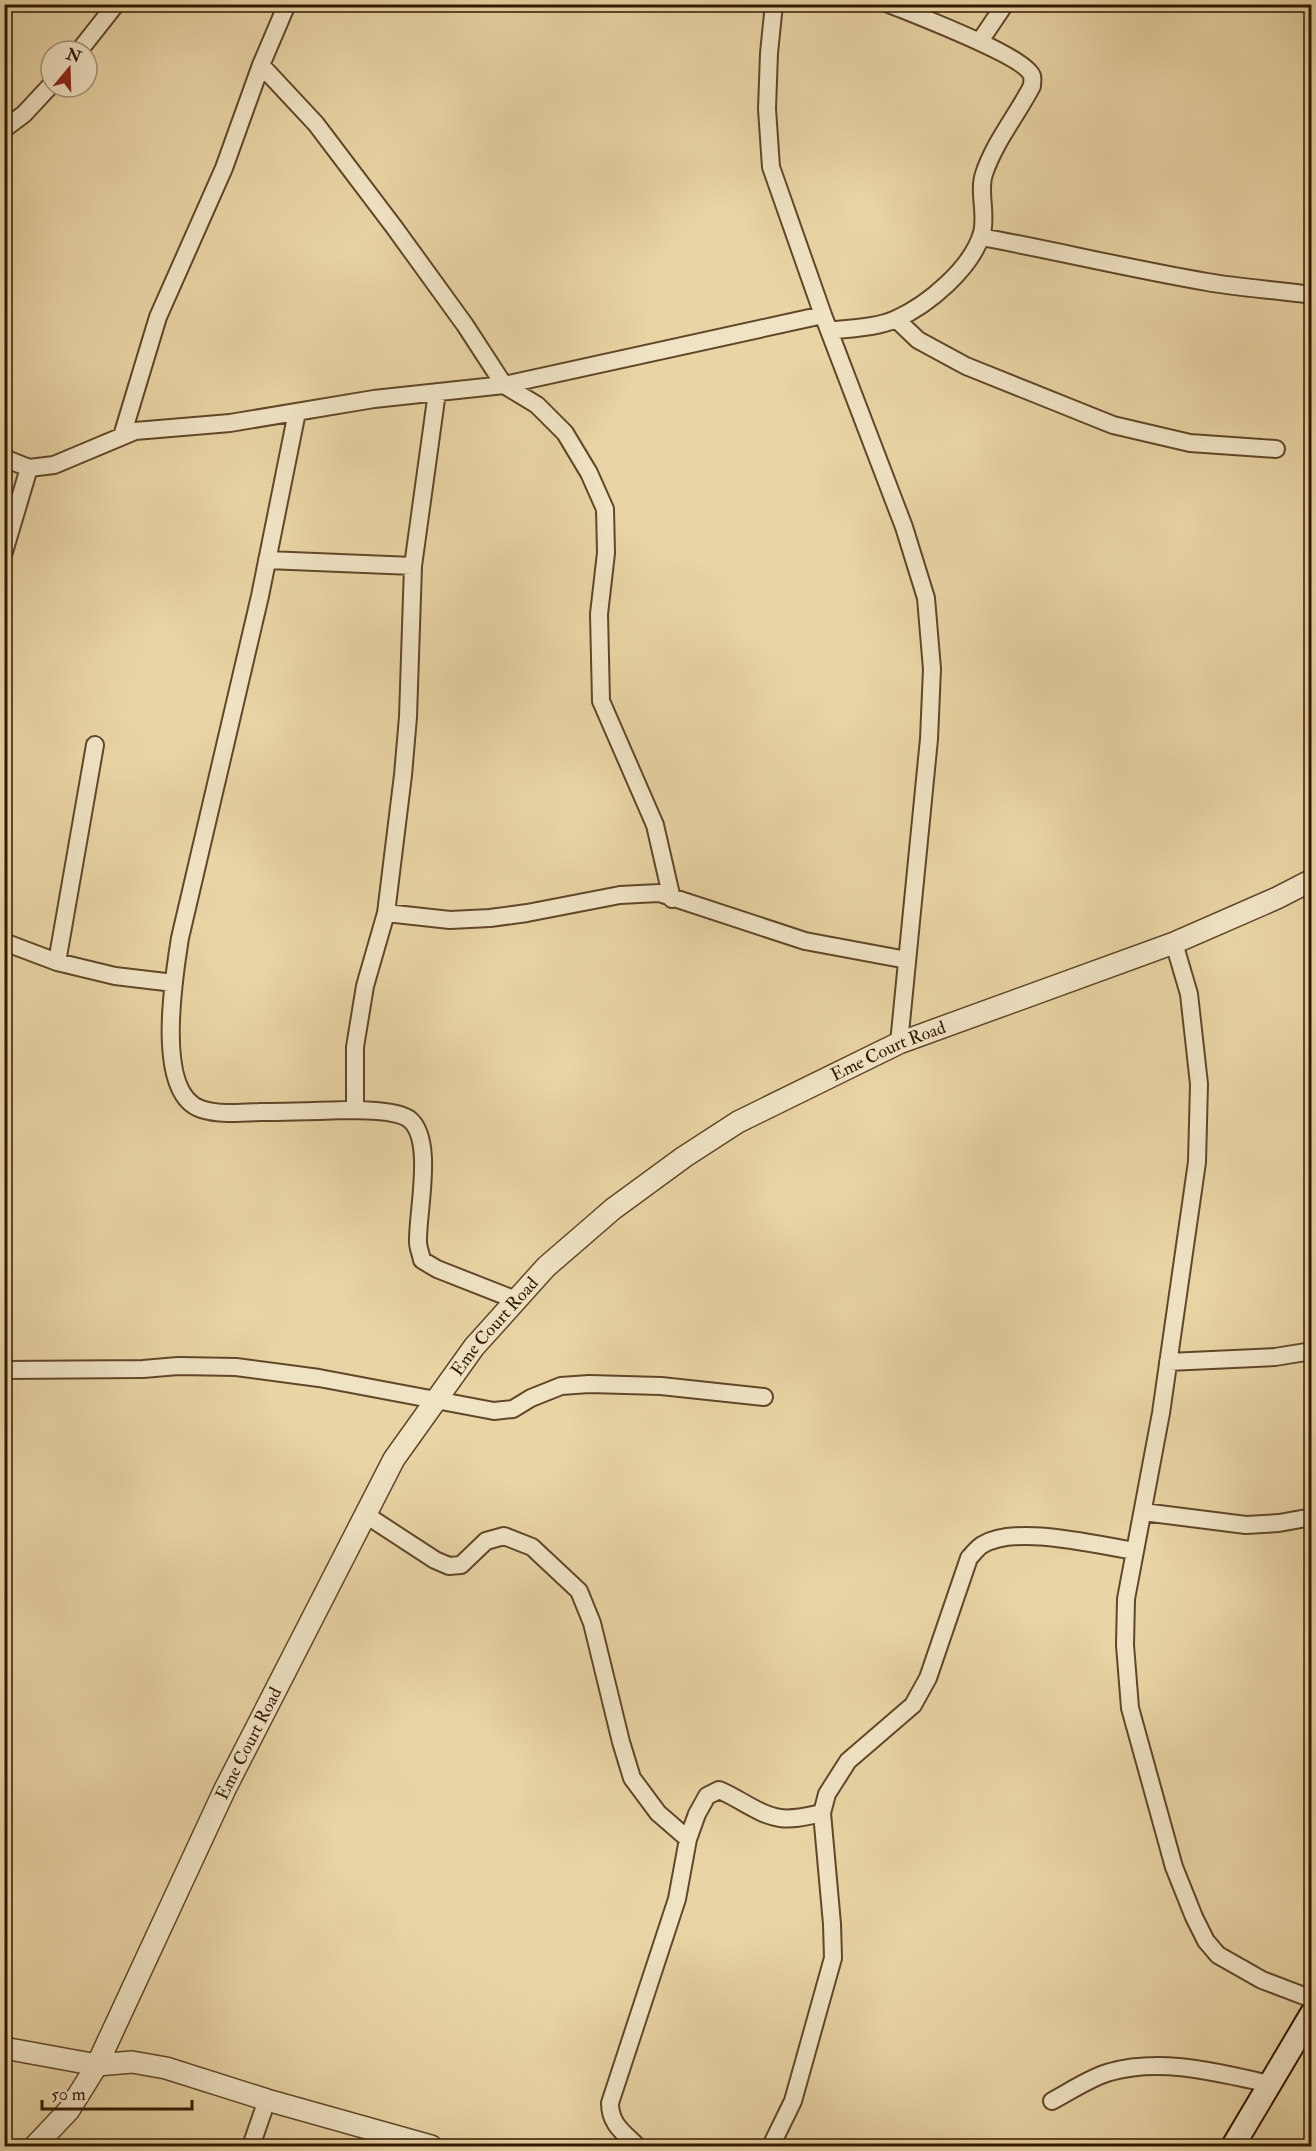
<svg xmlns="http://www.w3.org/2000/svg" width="1316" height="2151" font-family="'IM FELL Double Pica',serif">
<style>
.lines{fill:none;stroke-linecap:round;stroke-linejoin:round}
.minor-casing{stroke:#604729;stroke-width:20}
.tertiary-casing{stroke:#604729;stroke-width:24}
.secondary-casing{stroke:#321800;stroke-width:26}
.minor{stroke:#f0e3c4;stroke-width:16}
.tertiary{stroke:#f0e3c4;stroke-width:21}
.secondary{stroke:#f0e3c4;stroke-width:22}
.labels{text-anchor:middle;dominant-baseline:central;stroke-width:5;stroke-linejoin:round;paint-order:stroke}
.street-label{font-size:18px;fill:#321800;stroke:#f0e3c4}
</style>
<rect width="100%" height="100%" fill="#e8d4a4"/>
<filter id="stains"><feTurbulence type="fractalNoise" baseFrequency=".00333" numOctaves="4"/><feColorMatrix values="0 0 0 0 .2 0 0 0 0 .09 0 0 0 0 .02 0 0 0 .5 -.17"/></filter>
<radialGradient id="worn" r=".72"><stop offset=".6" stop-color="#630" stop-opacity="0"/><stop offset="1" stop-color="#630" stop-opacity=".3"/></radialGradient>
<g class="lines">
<g class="minor-casing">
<path id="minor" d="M774 4 769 53 767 109 771 167 823 315 904 527 926 598 932 669 929 739 899 1043
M980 41 1005 4
M79 51 116 4
M261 65 316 124 394 227 465 325 504 385 537 405 565 433 589 473 605 509 606 553 599 614 601 701 655 825 672 899
M4 129 24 114 51 85
M981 237C1057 251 1131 269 1207 282 1241 288 1277 290 1312 295
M896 319 918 340 966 366 1113 425 1190 443 1276 449
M829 331C851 328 876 328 896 319 928 305 972 268 982 233 987 214 978 191 984 174 994 143 1017 115 1032 86 1032 82 1033 79 1032 76 1025 56 913 14 889 4
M297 412 260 596 180 938C174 976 154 1093 201 1109 219 1115 241 1113 260 1112 288 1112 317 1111 346 1110 361 1110 397 1110 409 1119 435 1139 417 1213 418 1242 418 1248 421 1254 422 1260L437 1269 516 1300
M122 436 158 317 224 168 261 65 287 4
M4 458 29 468 54 465 135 431 230 423 374 399 504 385 823 315
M4 552 29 468
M267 560 413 566
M386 913 450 920 490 918 527 913 620 895 659 893 805 941 907 960
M4 942 57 962 115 976 174 983
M1174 943 1189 994 1199 1084 1197 1162 1161 1413 1126 1599 1125 1645 1130 1708 1174 1867 1194 1917 1206 1941 1218 1955 1262 1980 1312 1999
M57 962 95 745
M355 1110V1047L365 986 386 913 403 775 408 717 413 566 437 392
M1168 1362 1275 1357 1312 1351
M4 1370 143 1369 178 1366 236 1367 319 1378 494 1411 513 1409 531 1398 561 1386 589 1384 661 1386 764 1397
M1143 1512 1246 1525 1279 1523 1312 1517
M366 1515 435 1560 449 1566 461 1565 486 1541 504 1536 532 1547 579 1591 592 1623 621 1742 632 1778 658 1813 688 1839
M1052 2101C1069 2092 1091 2077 1110 2072 1162 2057 1219 2073 1270 2084
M251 2146 267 2100
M637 2146C623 2132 610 2124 610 2103L677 1899 688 1839 697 1814 707 1796 719 1790C739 1798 759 1815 780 1818 794 1820 808 1816 822 1813
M771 2146 793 2101 833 1958 832 1924 822 1813 827 1794 848 1761 913 1705 928 1678 969 1558C973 1554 977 1548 982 1545 1016 1524 1096 1545 1135 1551"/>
</g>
<g class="tertiary-casing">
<g id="tertiary">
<path d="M4 2048 97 2065 132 2062 166 2068 267 2100 431 2146"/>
<path id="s1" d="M35 2146 69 2110 97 2065 225 1789 394 1459 474 1347 546 1267 613 1209 684 1157 738 1122 899 1043 1174 943 1277 898 1312 880"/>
</g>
</g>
<g class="secondary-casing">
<path id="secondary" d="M1233 2146 1312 2013"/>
</g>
<use href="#minor" class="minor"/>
<use href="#tertiary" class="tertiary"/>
<use href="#secondary" class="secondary"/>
</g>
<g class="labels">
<g class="street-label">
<text stroke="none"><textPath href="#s1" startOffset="1430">Eme Court Road</textPath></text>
<text stroke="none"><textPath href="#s1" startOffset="944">Eme Court Road</textPath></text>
<text stroke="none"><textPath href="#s1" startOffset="458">Eme Court Road</textPath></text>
</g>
</g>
<rect width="1316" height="2151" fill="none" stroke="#e8d4a4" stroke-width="24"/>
<rect x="6" y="6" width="1304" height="2139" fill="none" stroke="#321800" stroke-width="3"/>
<rect x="12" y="12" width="1292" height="2127" fill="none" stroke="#321800" stroke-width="1.5"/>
<g transform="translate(69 69) rotate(19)"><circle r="28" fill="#f0e3c4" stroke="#a49276" stroke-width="1.5"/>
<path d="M0-4.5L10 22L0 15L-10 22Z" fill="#8f2418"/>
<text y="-9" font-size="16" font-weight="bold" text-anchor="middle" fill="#321800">N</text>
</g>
<path d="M42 2100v9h150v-9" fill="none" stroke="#321800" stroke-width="3"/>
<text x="51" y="2100" font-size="18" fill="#321800" stroke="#f0e3c4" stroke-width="4.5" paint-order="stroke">50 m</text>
<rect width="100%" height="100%" filter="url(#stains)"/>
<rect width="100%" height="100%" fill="url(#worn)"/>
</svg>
